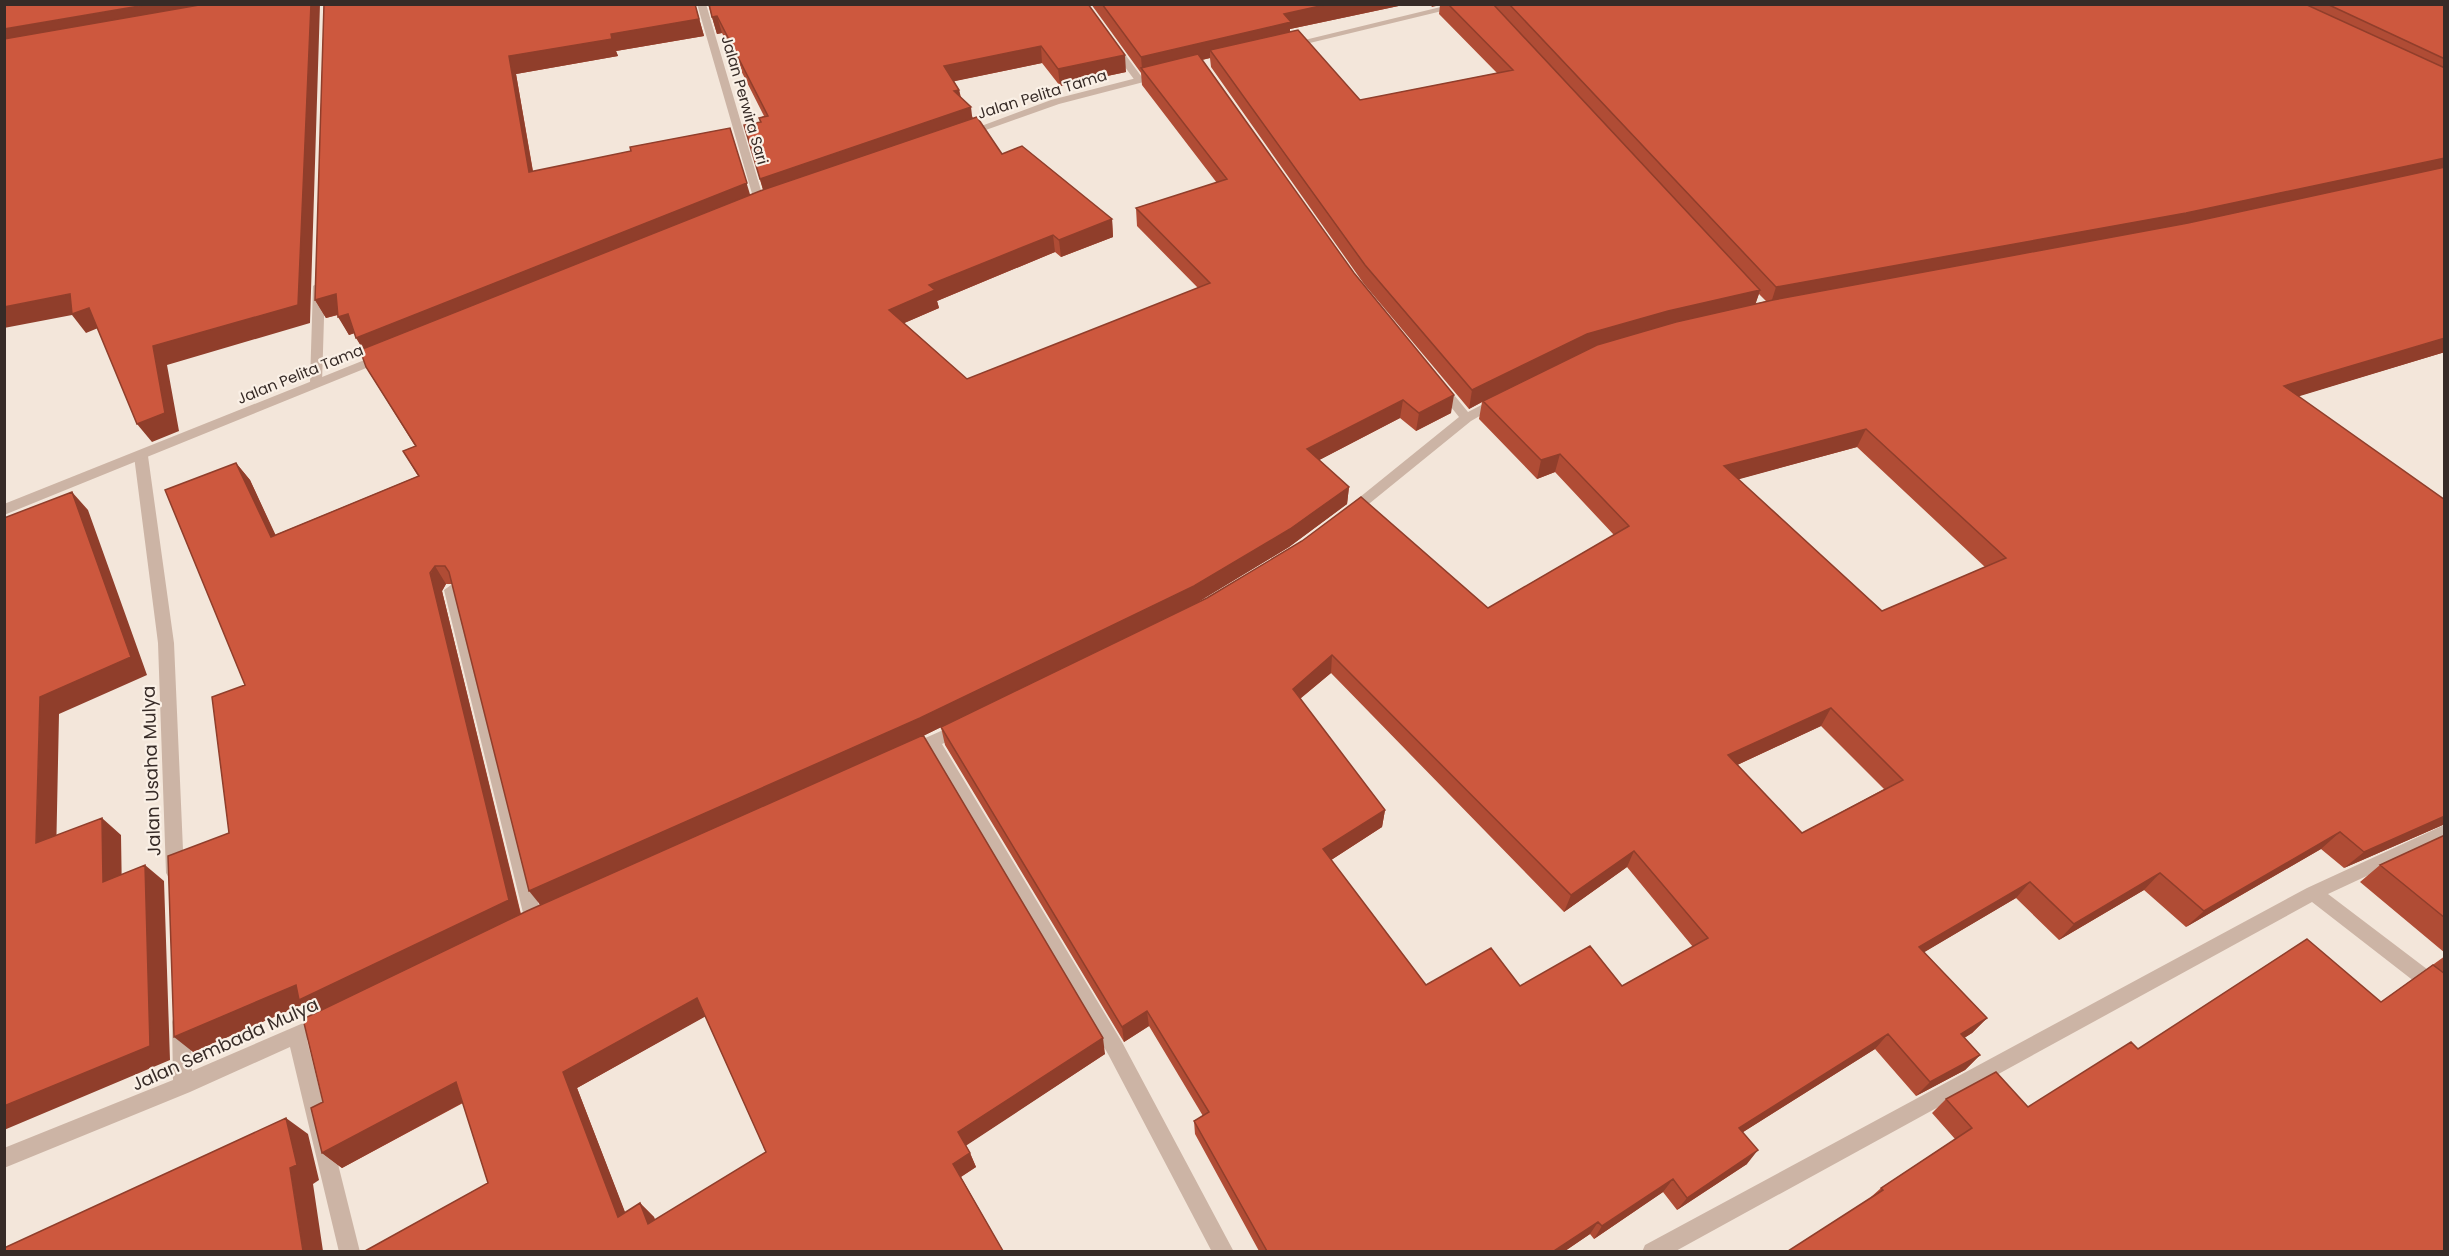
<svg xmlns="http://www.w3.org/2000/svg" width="2449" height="1256" font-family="Poppins,sans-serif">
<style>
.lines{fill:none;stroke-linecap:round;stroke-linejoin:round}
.minor{fill:#ccb4a5;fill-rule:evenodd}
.tertiary{fill:#ccb4a5;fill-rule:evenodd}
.wall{fill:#b04c35;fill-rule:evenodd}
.shaded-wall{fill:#903e2b}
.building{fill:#cd583e;stroke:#903e2b;stroke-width:1.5;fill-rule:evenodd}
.labels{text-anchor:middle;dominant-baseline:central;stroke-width:4.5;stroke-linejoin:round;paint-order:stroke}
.far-street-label{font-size:15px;fill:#372b27;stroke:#faf0e6}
.street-label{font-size:18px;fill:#372b27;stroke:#faf0e6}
</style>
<rect width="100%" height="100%" fill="#f3e6da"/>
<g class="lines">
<path class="minor" d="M697 4H706L765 204 764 206 760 207 755 204Z
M1110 42H1116L1144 80 1142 82H1136L1108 44Z
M319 282 325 286 322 383 316 387 310 383 313 286Z
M1442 384 1446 385 1468 412 1493 399 1498 398 1504 402 1471 421 1354 516H1344L1342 513 1344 510 1459 417 1436 388Z
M141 452 148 456 174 643 184 873 181 878 175 881 169 878 166 873 158 643 134 456Z
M451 585 458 590 543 921 540 927 534 929 528 927 525 921 444 590Z
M959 723 965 724 967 729 965 734 942 744 1122 1042 1234 1252H1212L1108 1054 929 751 911 759 905 757 903 752 905 747Z
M2444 825V840L2328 894 2444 982V1001L2437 999 2312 902 1674 1252H1642L1645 1245 2307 888Z
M181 1013 188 1016 190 1022 192 1071 315 1018 322 1015 329 1018 331 1024 329 1030 307 1040 360 1252H339L290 1047 190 1092 4 1168V1148L173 1080 172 1022 174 1016Z"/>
<path class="tertiary" d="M1453 4H1471L1289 48 1284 45Z
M1160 72 1163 73V77L1059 104 969 136 960 134 1051 100Z
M382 353 386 354 388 357 386 360 4 515V504Z"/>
</g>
<path class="wall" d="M324 4H695L704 36 616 51 618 56 516 74 533 171 750 195 763 190 744 125 760 122 759 118 764 116 722 33 717 34 708 4H1088L1126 72 1060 86 1042 63 954 81 959 90 961 97 973 118 1002 154 1112 219 1113 237 1061 257 1055 252 937 301 939 308 904 323 967 379 1198 288 1137 226 1136 208 1217 183 1142 85 1141 73 1091 4H1408L1290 29V32L1360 100 1497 73 1439 14 1440 5 1432 7 1430 4H2445V352L2298 396 2445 824 2344 868 2321 849 2186 927 2144 890 2059 940 2016 898 1924 952 1987 1018 1972 1033 1964 1038 1980 1055 1965 1070 1916 1096 1875 1049 1743 1132 1747 1164 1677 1210 1663 1192 1594 1239 1590 1234 1565 1251H1259L1195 1134 1194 1121 1203 1116 1149 1026 1124 1042 945 745 941 727 923 736 1105 1054 966 1145 970 1153 976 1167 961 1177 1003 1251H365L488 1183 463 1103 342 1168 322 1153 323 1102 315 1014 304 1004 193 1052 229 833 245 685 236 463 250 480 275 535 418 476 403 451 415 446 366 367 363 349 354 333 349 335 338 315 326 318 315 300ZM1210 58 1211 67 1364 284 1469 409 1482 402 1479 419 1537 479 1555 472 1614 535 1488 608 1199 601 1289 547 1347 504 1349 487 1319 460 1400 418 1416 431 1451 413 1202 60ZM1759 294 1766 301 1755 304ZM1857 447 1985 567 1882 611 1738 479ZM446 584H452L540 906 521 914 442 591ZM1331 673 1564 912 1627 867 1693 947 1622 986H1520L1426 985 1331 860 1382 827 1385 810 1300 699ZM1821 726 1884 789 1802 833 1737 765ZM705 1016 766 1152 655 1220 654 1217 640 1203 625 1213 577 1088Z
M2445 835V953L2360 882 2380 865Z
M2445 956V1251L1871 1197 1881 1188 1955 1139 1932 1113 1946 1099 2028 1107 2138 1049 2381 1002Z"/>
<path class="shaded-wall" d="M151 4H260L4 48V29Z
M311 4H320L310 323 167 365 179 431 152 442 137 424 153 346Z
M695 4 704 36 616 51 618 56 516 74 536 190 529 172 509 56 611 34Z
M1329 4H1408L1290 29V39L1210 50V58L1145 73 1142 69 1141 57 1284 14Z
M717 16 722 33 717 34 712 17Z
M1041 46 1042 63 946 83 944 66Z
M1125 55 1126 72 1060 86 1058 69Z
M959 90 962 107 954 91Z
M971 107 973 124 765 196 760 179Z
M730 128 752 201 367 356 356 338Z
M2445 158V172L1770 306 1776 287Z
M1112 219 1113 237 1061 257 1059 240Z
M1053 235 1055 252 937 301 939 308 893 328 889 310 929 285Z
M1760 290 1754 309 1483 401 1482 402 1469 409 1472 390 1587 334 1668 311Z
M70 294 89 308 103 326 86 333 72 315 4 328V307Z
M336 294 347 312 326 318 315 300Z
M348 314 358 332 349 335 338 317Z
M2445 338V352L2270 405 2284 386Z
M1454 395 1451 413 1416 431 1419 413Z
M1403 400 1400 418 1306 467 1307 449Z
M1866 429 1857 447 1718 485 1724 466Z
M1560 454 1555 472 1537 479 1541 460Z
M236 463 250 480 285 555 271 537Z
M1349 487 1347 504 1289 547 1195 604 925 735 542 907 529 891Z
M72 492 88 510 147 675 59 714 56 859 36 843 40 697Z
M435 566 446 584 442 591 521 916 316 1015 304 1004 193 1052 174 1037Z
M1332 655 1331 673 1291 706 1293 689Z
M1831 708 1821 726 1720 773 1728 755Z
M1385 810 1382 827 1322 866 1323 849Z
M2445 816V824L2344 868 2364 852Z
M102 818 121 835 122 898 103 882Z
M2340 832 2321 849 2186 927 2204 911Z
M1634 851 1627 867 1564 912 1571 895Z
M145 865 164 881 170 1060 4 1130V1106Z
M2160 873 2144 890 2059 940 2074 924Z
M2030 882 2016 898 1906 963 1919 947Z
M697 998 708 1015 577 1088 632 1230 618 1217 563 1072Z
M1147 1011 1149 1026 1124 1042 1122 1027Z
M1987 1018 1972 1033 1947 1049 1961 1034Z
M1888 1034 1875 1049 1729 1141 1739 1128Z
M1103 1038 1105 1054 964 1147 958 1132Z
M1980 1055 1965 1070 1916 1096 1930 1082Z
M456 1082 473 1097 342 1168 322 1153Z
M286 1118 308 1134 319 1180 313 1184 323 1251H303L290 1168Z
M1758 1150 1747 1164 1677 1210 1687 1198Z
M970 1153 976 1167 959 1178 953 1164Z
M1673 1179 1663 1192 1594 1239 1602 1226Z
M640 1203 654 1217 661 1237 648 1224Z
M1598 1222 1590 1234 1565 1251H1554Z"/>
<path class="building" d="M4 4H151L4 29Z
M205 4H311L298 305 153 346 165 413 137 424 89 308 72 314 70 294 4 307V39Z
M324 4H695L699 19 611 34 612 39 509 56 529 172 631 151 630 147 730 128 747 183 356 338 348 314 338 317 336 294 315 300Z
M709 4H1088L1125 55 1058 69 1041 46 944 66 959 90 954 91 971 107 760 179 744 125 761 122 759 118 768 116 717 16 712 17Z
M1102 4H1329L1284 14 1291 22 1141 57Z
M1448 4H1493L1760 290 1668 311 1587 334 1472 390 1365 265 1210 50 1298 30 1360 100 1513 70Z
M1509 4H2305L2445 68V158L2186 213 1776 287Z
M2327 4H2445V59Z
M1198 54 1354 273 1454 395 1419 413 1403 400 1307 449 1349 487 1290 529 1194 586 920 718 529 891 449 572 445 566H435L430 573 509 900 299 1000 296 985 174 1037 168 856 229 833 212 697 245 685 165 490 236 463 271 537 419 476 403 451 416 446 366 367 360 350 760 191 977 117 1002 154 1022 146 1112 219 1059 240 1053 235 929 285 935 290 889 310 967 379 1210 283 1136 208 1227 179 1141 68Z
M2445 167V338L2284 386 2445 500V816L2364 852 2340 832 2204 911 2160 873 2074 924 2030 882 1919 947 1987 1018 1961 1034 1980 1055 1930 1082 1888 1034 1739 1128 1758 1150 1687 1198 1673 1179 1602 1226 1598 1222 1554 1251H1267L1194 1121 1209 1112 1147 1011 1122 1027 941 727 1207 598 1302 541 1361 497 1488 608 1629 526 1560 454 1541 460 1483 401 1597 345 1676 322 1773 300 2188 223ZM1866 429 2006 558 1882 611 1724 466ZM1332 655 1571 895 1634 851 1708 938 1622 986 1590 946 1520 986 1491 948 1426 985 1323 849 1385 810 1293 689ZM1831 708 1903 780 1802 833 1728 755Z
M72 492 131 657 40 697 36 843 102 818 103 882 145 865 150 1046 4 1106V518Z
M923 735 1103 1038 958 1132 970 1153 953 1164 1003 1251H365L488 1183 456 1082 322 1153 311 1108 323 1102 303 1019 527 911ZM697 998 766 1152 648 1224 640 1203 618 1217 563 1072Z
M2445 835V918L2380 865Z
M2307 939 2381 1002 2433 965 2445 974V1251H1788L1883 1190 1881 1188 1972 1128 1946 1099 1996 1072 2028 1107 2131 1042 2138 1049Z
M286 1118 297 1165 290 1168 303 1251H4V1248Z"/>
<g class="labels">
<g class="far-street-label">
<text transform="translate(1042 94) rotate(-17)">Jalan Pelita Tama</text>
<text transform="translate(745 100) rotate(74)">Jalan Perwira Sari</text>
<text transform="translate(300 374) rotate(-22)">Jalan Pelita Tama</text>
</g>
<g class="street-label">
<text transform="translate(151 771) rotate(-92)">Jalan Usaha Mulya</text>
<text transform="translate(225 1044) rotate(-24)">Jalan Sembada Mulya</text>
</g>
</g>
<rect width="2449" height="1256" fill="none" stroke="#372b27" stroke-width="12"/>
</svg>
